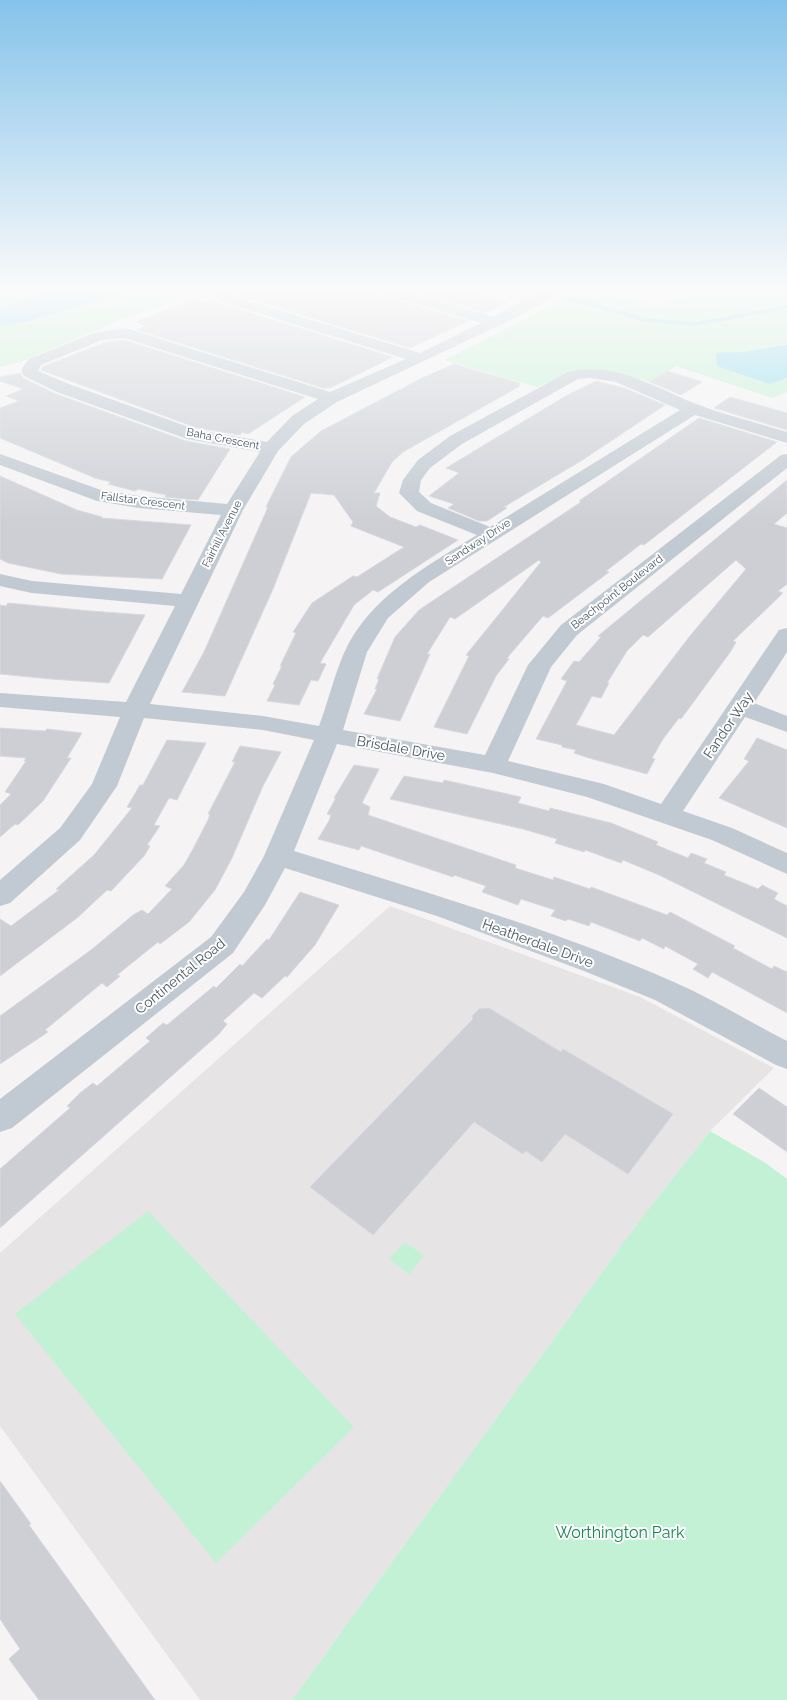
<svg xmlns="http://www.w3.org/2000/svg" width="787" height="1700" font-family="Raleway,sans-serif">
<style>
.commercial{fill:#fdf9ef}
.education{fill:#e6e4e5}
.green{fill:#c3f1d5}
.water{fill:#90daee}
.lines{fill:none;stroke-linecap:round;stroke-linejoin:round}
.stream{stroke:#90daee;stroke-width:4}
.building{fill:#cdcfd5;stroke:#d7d9de;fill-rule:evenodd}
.minor{fill:#c1cad2;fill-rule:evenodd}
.major{fill:#b3c2d1;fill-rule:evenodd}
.labels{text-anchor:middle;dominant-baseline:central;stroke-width:4;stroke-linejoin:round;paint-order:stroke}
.far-street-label{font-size:11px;fill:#4a5661;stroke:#fff}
.street-label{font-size:14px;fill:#4a5661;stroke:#fff}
.near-park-label{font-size:16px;fill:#17864f;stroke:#fff}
</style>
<rect width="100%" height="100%" fill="#f5f3f3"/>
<path class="commercial" d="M579 287H742L725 292 675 298 662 306Z"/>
<path class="education" d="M390 906 640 997 774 1068 710 1131 637 1224 292 1700H200L0 1426V1253Z"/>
<path class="green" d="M0 287H211L117 321 23 361 0 367Z
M472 287H547L523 301Z
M578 287 662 306 675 298 725 292 742 287H759L787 296V392L772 398 676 366 651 382 597 369 573 372 537 387 444 360 543 310Z
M710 1131 764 1162 787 1179V1700H292L637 1224Z
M148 1211 354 1427 216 1563 15 1314Z
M405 1242 424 1256 409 1274 389 1259Z"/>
<path class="water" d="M65 287H141L32 320 0 327V309Z
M787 345V378L770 384 717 366 716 353 744 352Z"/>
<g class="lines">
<path class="stream" d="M520 287 533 291
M0 288 2 287
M568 298 646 320 695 324 787 307"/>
</g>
<path class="building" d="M244 287H366L369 292 468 321 410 348 230 293Z
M399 287H455L508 302 485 313Z
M194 299 206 303 215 299 218 303 393 357 330 388H323L137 330 147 325 136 322Z
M124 340 305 397 248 434 242 432 240 435 197 428 41 370 42 367 106 342Z
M454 364 519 383 520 384 518 385 520 386 403 452 392 462 374 493H380L376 506 390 517 416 527 420 525 458 540 378 592 373 590 354 605 320 663 326 664 318 681 311 680 299 705 267 701 275 685 273 684 282 666H280L296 633 293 632 312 603 353 576 357 577 404 547 351 526 353 522 334 495 311 493 273 589 225 696 182 692 204 652 268 507H266L291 457 321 431 422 378Z
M667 371 702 382 681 395 650 382Z
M20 373 23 378 56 394 186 441 230 449 198 500 165 497 166 495 138 489 135 491 108 484 111 482 95 478 0 438V408L19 401 6 396 23 389 0 381V377Z
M596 381 624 388 665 405 584 459 504 507 507 508 487 521H479L448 508 454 504 429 496 459 473 446 468 564 397Z
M730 397 787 413V430L714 408Z
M699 418 777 442 644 545 641 544 606 571 609 572 548 618 543 616 507 658 509 659 496 676 467 734 434 727 469 656 466 655 541 562 539 560 455 619 450 617 427 654H430L400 721 364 714 377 689H375L379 679H377L395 637 419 610 581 502 579 501Z
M0 476 77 510 102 517 101 518 191 525 162 579 61 574 8 563 0 559Z
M787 480V513L774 524 787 528V584L778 591 783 593 733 641 736 642 731 651 681 719 679 718 663 739 652 758 655 759 647 774 589 758 574 753 576 750 562 747V745L536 739 567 681 561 679 574 661 579 662 601 637 598 636ZM736 560 746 569 690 636 614 735 576 725 592 696 601 698 609 683H607L627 651 643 635 648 637Z
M8 603 90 611 145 615 109 683 51 679 0 674V605L6 606Z
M0 728 45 731 47 729 82 733 67 758H71L43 801 18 825 15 824 0 837V805L11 794 5 792 26 761H24L26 758 0 756Z
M757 738 787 750V828L719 798 749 761 744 759Z
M167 740 206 743 177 800 169 798 154 825 160 826 147 845 150 846 144 856 111 891 107 890 77 918 0 976V919L11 926 59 890 56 889 94 855 132 808 127 807 140 785H143Z
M240 746 281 752 263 786 232 858 215 890 189 922 160 944 158 942 117 975 120 976 107 987 102 983 45 1030 48 1032 0 1064V1016L91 950 133 915 142 910 148 914 172 889 165 886 184 865 193 849 208 820 210 814H208L235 762H232Z
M354 765 379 769 362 803 370 807 368 815 516 865 515 868 553 880 554 877 590 889 591 887 667 915 670 912 735 946 733 948 772 969 774 966 787 972V1013L712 972 708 978 693 969 698 964 665 946 664 949 642 938 640 941 591 922 589 926 568 919 566 921 551 916 555 910 521 899 518 905 482 892 486 886 454 875 453 877 361 846 359 850 318 839 329 821 331 815 327 814 336 798H334Z
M404 776 443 783 444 780 521 797 518 803 549 811 550 808 611 823 658 842 656 845 688 858 691 853 707 859 704 863 726 872 724 875 758 889 762 885 778 893 774 899 787 906V938L659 875 623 860 621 863 585 850 584 852 555 843 557 839 523 829 390 799Z
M300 892 339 905 315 945 287 977 285 976 262 998 254 993 223 1021 227 1024 219 1034 0 1228V1169L70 1108 67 1106 80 1093 93 1083 97 1086 150 1041 146 1038 163 1023 167 1025 214 986 216 988 240 964 242 966 267 939 269 940Z
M489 1008 561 1052 563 1049 673 1114 628 1174 565 1134 542 1162 526 1151 523 1154 474 1122 373 1235 310 1187 473 1019 472 1016 479 1009Z
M759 1088 787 1107V1152L733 1114Z
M0 1481 31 1524 29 1525 155 1700H39L22 1677 9 1659 20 1649 0 1619Z"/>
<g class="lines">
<path class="minor" d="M216 287H231L227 292 229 295 420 353 481 323 370 290 368 287H391L493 317 548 287H566L539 305 500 325 337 402 304 424 278 451 243 510 150 704 263 716 319 726C328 702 334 676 344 653 369 597 427 566 477 535L417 511 399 493 403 480 418 460 450 436 568 372C615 360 657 389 699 405 728 416 758 423 787 432V443L695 415 429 582 388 618 367 652 343 730 485 755 528 665 561 625 781 455 787 454V468L577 635 551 667 508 761 604 784 661 804 779 630 787 628V652L754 703 787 716V732L745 717 683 811 732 828 787 853V874L712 840 587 797 493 773 337 744 294 851C421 891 554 929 676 983 714 1000 750 1022 787 1041V1069L776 1065 655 1000 584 971 437 916 285 868 265 905 233 953 12 1128 0 1132V1099L211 937 244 892 264 856 314 740 263 730 144 718 117 786 80 840 10 903 0 906V880L60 828 92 784 120 717 0 707V693L126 702 175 606 32 593 0 586V574L32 581 181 594 221 515 139 508 97 501 0 465V454L101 490 139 496 227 504 260 452 187 439 57 392 24 376 22 373V368L29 359 94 333 125 328 330 392 406 359 219 301 212 292ZM124 338 318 399 292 416 267 442 197 430 69 384 38 371 41 365 102 340ZM590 378 616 382 680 410 490 527 431 503 419 492 421 480 430 468 462 444 578 379Z"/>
<path class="major" d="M772 287H787V293L774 290Z"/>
</g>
<linearGradient id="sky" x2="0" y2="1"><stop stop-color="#85c3ea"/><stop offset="0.55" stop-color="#fafafa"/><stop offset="1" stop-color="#fafafa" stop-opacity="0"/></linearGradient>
<rect width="787" height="525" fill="url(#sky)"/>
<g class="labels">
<g class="far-street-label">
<text transform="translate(223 439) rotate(11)">Baha Crescent</text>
<text transform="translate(143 501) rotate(7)">Fallstar Crescent</text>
<text transform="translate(222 534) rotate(-63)">Fairhill Avenue</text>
<text transform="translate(478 542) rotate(-33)">Sandway Drive</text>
<text transform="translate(617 592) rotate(-38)">Beachpoint Boulevard</text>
</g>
<g class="street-label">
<text transform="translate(728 725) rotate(-56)">Fandor Way</text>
<text transform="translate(401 748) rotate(10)">Brisdale Drive</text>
<text transform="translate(538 943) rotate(20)">Heatherdale Drive</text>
<text transform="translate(180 976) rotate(-39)">Continental Road</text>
</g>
<g class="near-park-label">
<text x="620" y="1532">Worthington Park</text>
</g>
</g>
</svg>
